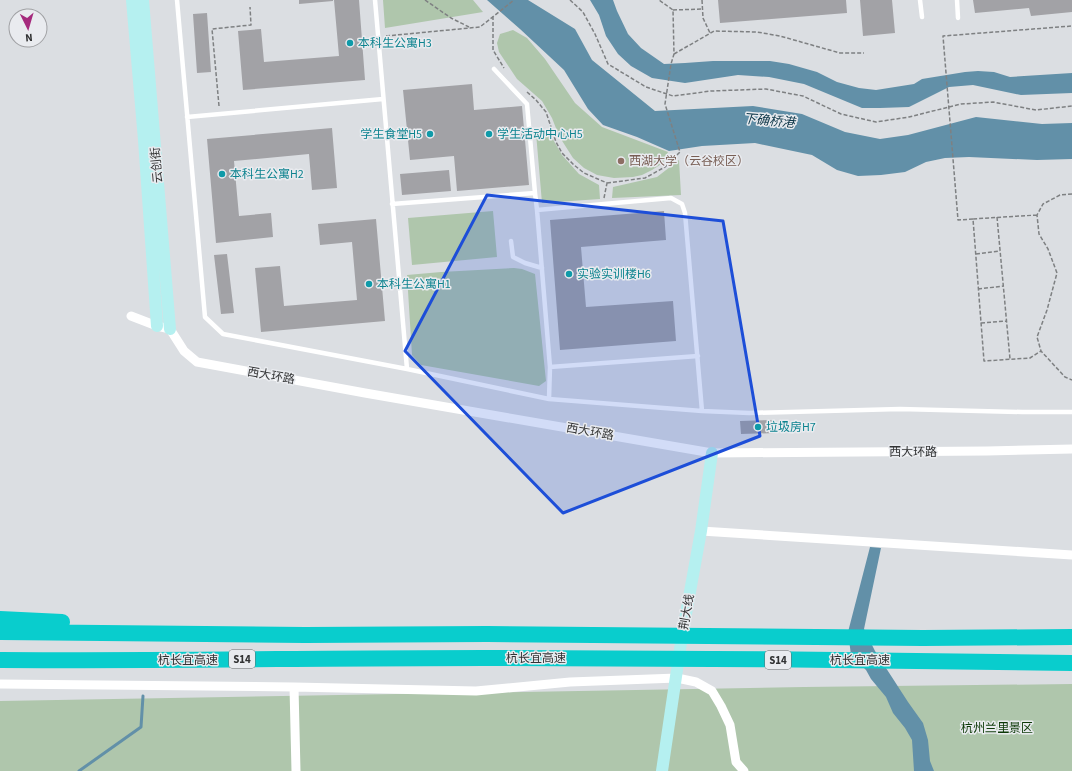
<svg xmlns="http://www.w3.org/2000/svg" width="1072" height="771" font-family="'Source Sans 3','Noto Sans SC',sans-serif">
<style>
.green{fill:#afc6ac}
.water{fill:#6290a8}
.lines{fill:none;stroke-linecap:round;stroke-linejoin:round}
.stream{stroke:#6290a8;stroke-width:3}
.building{fill:#a2a2a6}
.path{stroke:#7e8082;stroke-width:1.5;stroke-dasharray:4 2;stroke-linecap:butt}
.lane{stroke:#fff;stroke-width:4.5}
.street{stroke:#fff;stroke-width:9}
.secondary{stroke:#b5f0f0;stroke-width:12}
.highway{stroke:#09cdcd;stroke-width:16}
.marked{fill:#1d4ed8;fill-opacity:0.2;stroke:#1d4ed8;stroke-width:3;stroke-linejoin:round}
.culture-dot{fill:#0f9aa8;stroke:#e9ebef;stroke-width:1.5}
.education-dot{fill:#8d6e63;stroke:#e9ebef;stroke-width:1.5}
.labels{text-anchor:middle;dominant-baseline:central;stroke-width:3;stroke-linejoin:round;paint-order:stroke}
.shield{fill:#e9ebef;stroke:#696a6c;stroke-width:1}
.shield-label{font-size:11px;font-weight:bold;fill:#323334}
.culture-label{font-size:12px;fill:#0d838f;stroke:#e9ebef;text-anchor:start}
.education-label{font-size:12px;fill:#785e54;stroke:#e9ebef;text-anchor:start}
.street-label{font-size:12px;fill:#323334;stroke:#e9ebef}
.park-label{font-size:12px;fill:#0c3907;stroke:#e9ebef}
.water-label{font-size:13px;font-style:italic;fill:#0f384a;stroke:#e9ebef}
</style>
<rect width="100%" height="100%" fill="#dbdee2"/>
<path class="green" d="M383 0H473L483 12 385 28Z
M513 30 527 38 545 59 575 103 602 127 668 152 663 163 652 170 642 175 633 177 614 178 597 175 584 168 573 158 559 136 552 118 542 101 517 79 499 52 497 43 500 34Z
M547 129 562 155 579 174 599 185 600 199 542 203 536 133Z
M679 160 681 195 612 198 613 187 657 177Z
M493 211 497 257 412 265 408 218Z
M514 268 522 269 535 274 546 381 539 386 421 365 412 355 407 275 441 272Z
M1072 684V771H0V701L804 687Z"/>
<path class="water" d="M487 0H528L575 29 592 60 655 111 753 106 802 114 845 132 880 139 908 135 976 117 1042 124 1072 123V159L1037 160 969 157 945 158 926 162 905 172 881 175 858 176 837 170 812 155 755 143 702 146 669 151 637 137 603 125 588 109 564 70 520 29Z
M590 0H613L617 11 628 34 641 48 664 64 685 63 713 61H770L789 64 817 72 837 82 859 88 876 90 914 84 922 79 965 72 978 71 994 72 1010 77 1072 73V93L1021 95 973 85 949 87 909 107 880 108H862L804 84 769 77 738 75 685 83 652 78 631 66 618 54 606 36 599 15Z
M870 547 881 548 864 629 875 651 908 702 923 723 928 740 930 761 934 771H914L912 740 905 728 893 713 886 697 871 679 866 670 851 655 848 632Z"/>
<g class="lines">
<path class="stream" d="M79 771 141 727 143 696"/>
</g>
<path class="building" d="M299 0H333V1L299 4Z
M334 0H359L365 80 243 90 238 31 261 29 264 62 339 56Z
M718 0H846L847 13 720 23Z
M860 0H892L895 33 863 36Z
M973 0H1072V12L1031 16 1029 8 975 13Z
M207 13 211 72 197 73 193 14Z
M472 84 474 110 522 106 529 185 457 191 454 156 410 160 403 90Z
M332 128 337 188 312 190 309 154 234 161 239 216 271 213 273 237 216 243 207 139Z
M449 170 451 191 402 195 400 174Z
M664 211 666 240 581 247 586 307 673 301 676 341 560 350 550 220Z
M376 219 385 321 261 332 255 268 280 266 284 306 357 300 352 242 320 245 318 224Z
M227 254 234 313 221 314 214 255Z
M775 420 776 433 741 434 740 421Z"/>
<g class="lines">
<path class="path" d="M425 0 451 18 469 27
M570 0 583 12 595 34 608 64 646 87 673 96 711 91 766 89 803 96 841 114 876 122 909 117 961 104 993 102 1036 110 1072 106
M702 0 703 18 710 33
M673 10 702 9
M493 16V50L504 68
M386 36 480 27 514 0
M674 54 714 31 757 32 780 36 840 53H864
M527 92 536 100 546 112 556 142 562 153 574 165 584 173 607 183 604 198
M219 106 212 29 251 25 250 7
M607 183 645 178 665 167 680 152 665 104 671 64 674 54 673 10 659 0
M1072 194 1060 195 1043 204 1037 215 1039 234 1048 249 1057 273 1047 310 1037 337 1041 351 1065 377 1072 380
M1037 215 973 219 984 361 1030 358 1041 351
M997 217 1010 359
M973 219 958 220 943 36 1072 26
M976 254 1000 251
M978 289 1004 286
M981 323 1007 321"/>
<path class="lane" d="M177 0 205 317 223 334 407 369 375 0
M920 0 922 17
M957 0 958 18
M494 69 527 104 535 193
M187 117 383 99
M392 204 535 193 537 210 671 198 682 204 685 213 702 411
M537 210 550 367 549 399
M511 241 513 257 525 263 542 268
M550 367 698 356
M407 369 549 399 702 411 749 413 900 409 1022 412H1072"/>
<path class="street" d="M131 316 157 326 170 329 184 351 197 362 365 393 712 453 987 451 1072 449
M701 531 1072 555
M0 684 294 687 476 691 570 682 677 678 696 682 712 691 721 706 730 725 736 762 744 771
M294 687 296 771"/>
<path class="secondary" d="M132 0 144 140 157 326
M143 0 170 329
M662 771 682 636 701 531 712 453"/>
<path class="highway" d="M0 619 62 622
M0 632 305 635 487 634 923 638 1072 637
M0 660C162 661 323 658 485 658 681 658 876 660 1072 663"/>
</g>
<path class="marked" d="M487 195 723 221 760 436 563 513 405 351Z"/>
<g class="culture-dot">
<circle cx="350" cy="43" r="4"/>
<circle cx="430" cy="134" r="4"/>
<circle cx="489" cy="134" r="4"/>
<circle cx="222" cy="174" r="4"/>
<circle cx="569" cy="274" r="4"/>
<circle cx="369" cy="284" r="4"/>
<circle cx="758" cy="427" r="4"/>
</g>
<circle class="education-dot" cx="621" cy="161" r="4"/>
<g class="labels">
<g class="shield">
<rect x="229" y="650" width="26" height="18" rx="3"/>
<rect x="765" y="651" width="26" height="18" rx="3"/>
</g>
<g class="shield-label">
<text x="242" y="659">S14</text>
<text x="778" y="660">S14</text>
</g>
<g class="culture-label">
<text x="358" y="43">本科生公寓H3</text>
<text x="422" y="134" text-anchor="end">学生食堂H5</text>
<text x="497" y="134">学生活动中心H5</text>
<text x="230" y="174">本科生公寓H2</text>
<text x="577" y="274">实验实训楼H6</text>
<text x="377" y="284">本科生公寓H1</text>
<text x="766" y="427">垃圾房H7</text>
</g>
<g class="education-label">
<text x="629" y="161">西湖大学（云谷校区）</text>
</g>
<g class="street-label">
<text transform="translate(157 165) rotate(-95)">云创街</text>
<text transform="translate(271 376) rotate(10)">西大环路</text>
<text transform="translate(590 432) rotate(10)">西大环路</text>
<text x="913" y="452">西大环路</text>
<text transform="translate(687 612) rotate(-80)">荆大线</text>
<text x="536" y="658">杭长宜高速</text>
<text x="188" y="660">杭长宜高速</text>
<text x="860" y="660">杭长宜高速</text>
</g>
<g class="park-label">
<text x="997" y="728">杭州兰里景区</text>
</g>
<g class="water-label">
<text transform="translate(769 121) rotate(5)">下确桥港</text>
</g>
</g>
<g transform="translate(28 28) rotate(175)"><circle r="19" fill="#e9ebef" stroke="#a0a1a4"/>
<path d="M0-3L7 15L0 10L-7 15Z" fill="#a52a7d"/>
<text y="-6" font-size="11" font-weight="bold" text-anchor="middle" fill="#323334">N</text>
</g>
</svg>
